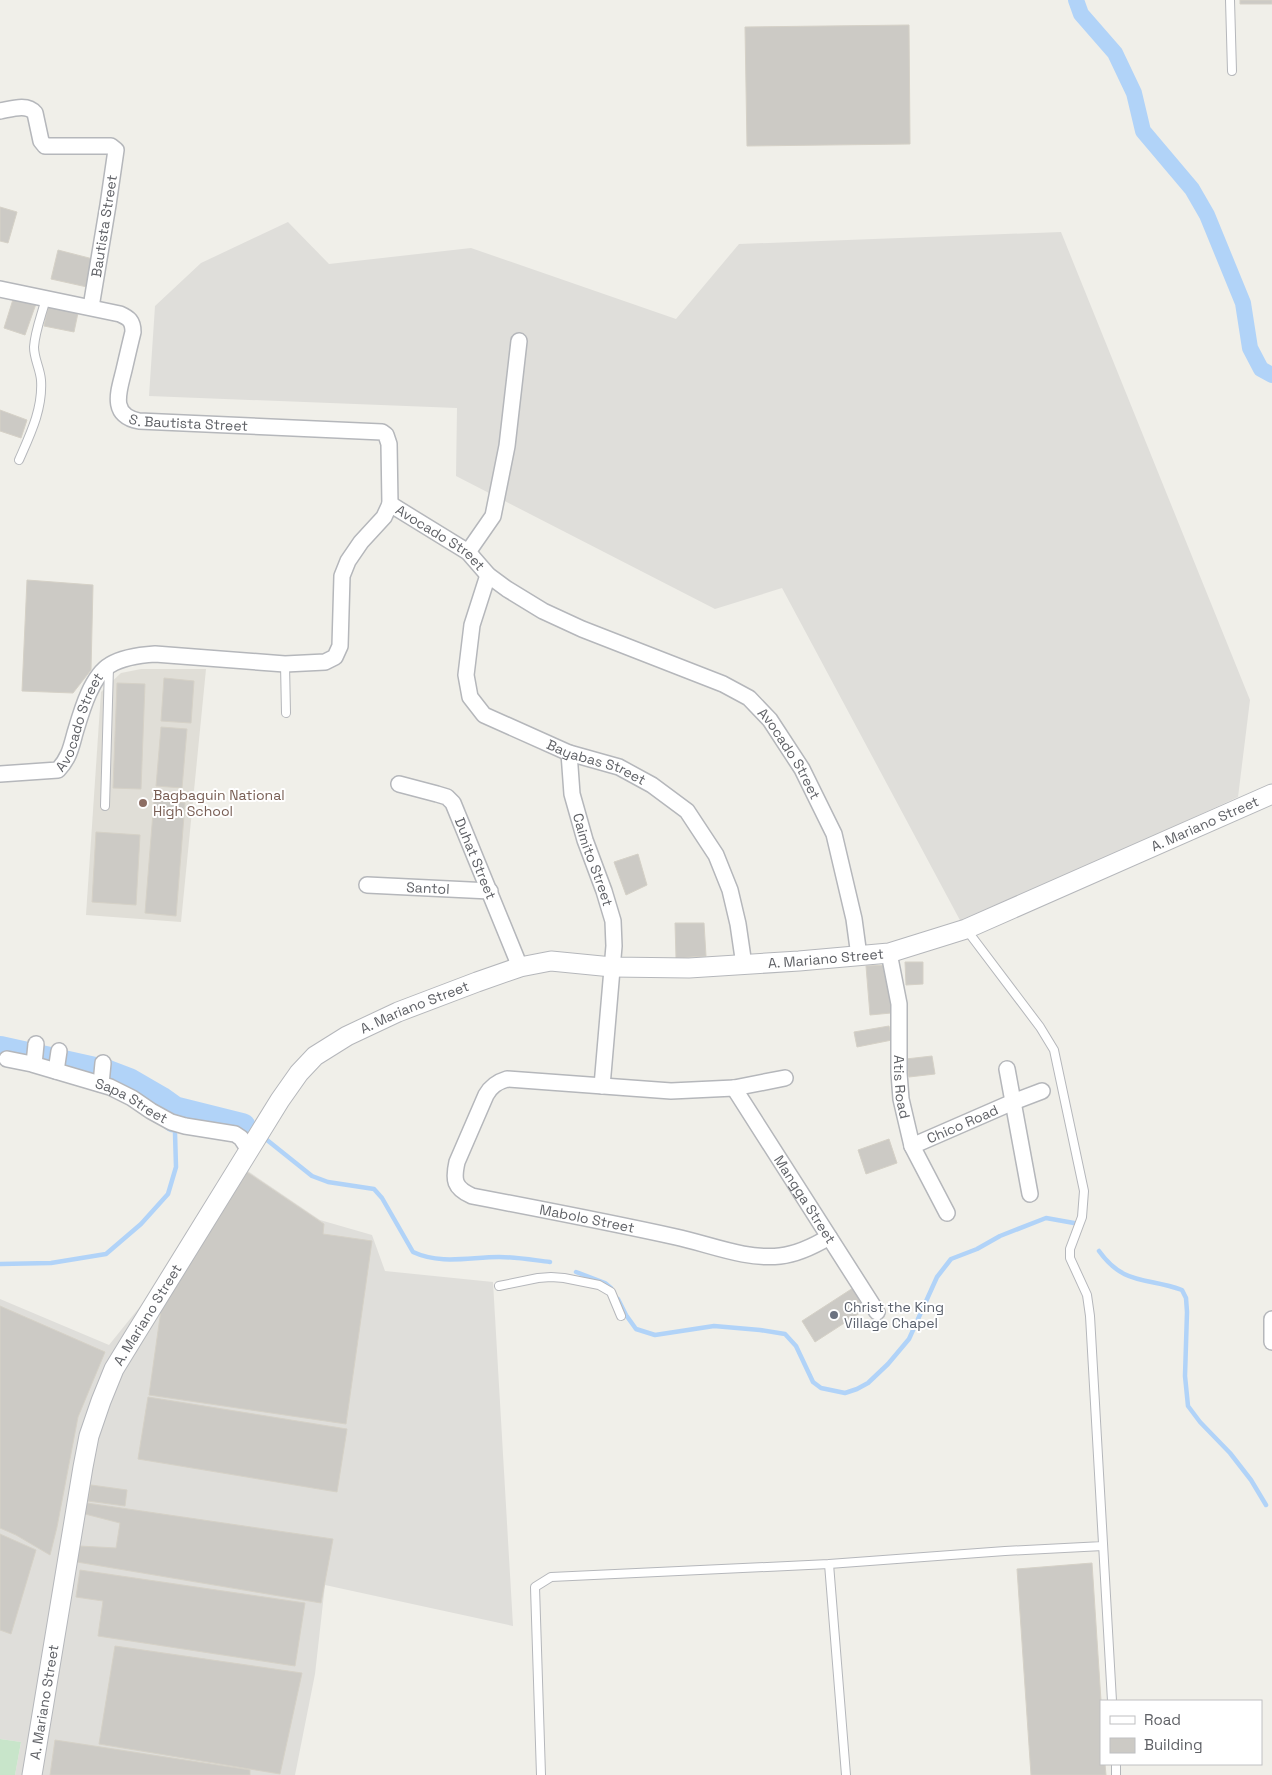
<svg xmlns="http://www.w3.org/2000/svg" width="1272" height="1775" font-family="'Space Grotesk',sans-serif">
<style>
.industrial{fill:#dfdeda}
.education{fill:#e0ded7}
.green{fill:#c8e5ca}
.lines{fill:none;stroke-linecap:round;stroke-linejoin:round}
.stream{stroke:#b1d3f8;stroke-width:4.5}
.canal{stroke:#b1d3f8;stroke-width:16}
.river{stroke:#b1d3f8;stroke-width:28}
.building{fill:#cccac5;stroke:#d5d1c7}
.service-casing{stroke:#b5b7bb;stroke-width:10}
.minor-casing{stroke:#b5b7bb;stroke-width:18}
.tertiary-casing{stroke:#b5b7bb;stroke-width:21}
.service{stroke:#fff;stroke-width:8}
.minor{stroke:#fff;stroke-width:15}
.tertiary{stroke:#fff;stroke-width:19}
.education-dot{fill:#8d6e63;stroke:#fff;stroke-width:2}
.worship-dot{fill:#6b7280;stroke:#fff;stroke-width:2}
.labels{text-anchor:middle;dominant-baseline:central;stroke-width:4;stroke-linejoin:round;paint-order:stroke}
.street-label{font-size:14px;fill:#606267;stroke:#fff}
.education-label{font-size:14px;fill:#785e54;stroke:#fff;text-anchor:start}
.worship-label{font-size:14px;fill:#5b616d;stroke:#fff;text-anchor:start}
</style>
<rect width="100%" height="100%" fill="#f0efe9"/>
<path class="industrial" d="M288 222 329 264 471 248 676 319 739 244 1061 232 1250 700 1238 797 962 924 782 588 715 609 456 476 457 408 149 396 155 306 201 263Z
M242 1167 320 1220 372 1235 385 1271 493 1282 513 1626 325 1585 315 1674 295 1775H15L21 1742 0 1739V1299L109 1345 189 1246Z"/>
<path class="education" d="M141 669H206L181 922 86 915 101 692 121 673Z"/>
<path class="green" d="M0 1739 21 1742 15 1775H0Z"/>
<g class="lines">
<path class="stream" d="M242 1127 255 1133
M262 1136 312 1176 328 1182 374 1189 382 1198 413 1252C441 1265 470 1257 499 1257 516 1257 533 1260 550 1262
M1099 1251C1124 1286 1147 1277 1182 1290L1186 1298 1187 1312 1185 1376 1188 1406 1200 1422 1230 1453 1251 1480 1266 1505
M0 1264 51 1263 106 1254 141 1224 168 1194 176 1167 175 1133
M576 1272 605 1283 611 1288
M618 1299 626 1315 636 1329 655 1335 714 1326 760 1330 785 1334 796 1346 813 1382 821 1388 845 1393 857 1389 868 1383 888 1364 909 1339 937 1277 951 1259 977 1249 1000 1236 1046 1218 1074 1223"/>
<path class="canal" d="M1076 0 1081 14 1115 53 1134 93 1143 131 1192 189 1207 215 1243 303 1250 348 1261 369 1272 375"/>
<path class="river" d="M0 1050 108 1074 129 1082 160 1100 174 1110 175 1119
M174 1110 242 1127"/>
</g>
<path class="building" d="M1240 0H1272V4H1240Z
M909 25 910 144 747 146 745 27Z
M0 207 17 212 8 243 0 241Z
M58 250 93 259 87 287 51 279Z
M15 293 37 301 25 335 4 328Z
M49 302 79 308 74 332 44 326Z
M0 410 27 420 21 438 0 431Z
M27 580 93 585 91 670 73 693 22 691Z
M164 678 194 681 191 723 161 721Z
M117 683 145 684 141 789 113 788Z
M161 727 187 729 182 788 156 786Z
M154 800 185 803 176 916 145 913Z
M96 832 140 835 136 905 92 902Z
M638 854 647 885 626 895 614 862Z
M675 923H704L706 956 676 958Z
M905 962H923V984L906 985Z
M887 965 891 1013 870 1015 866 966Z
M889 1026 892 1040 857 1047 854 1032Z
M932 1056 935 1074 909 1077 906 1059Z
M889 1139 897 1163 866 1174 858 1150Z
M247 1172 324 1224 323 1234 372 1241 346 1424 149 1395 161 1310Z
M853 1288 866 1309 815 1342 802 1321Z
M0 1306 105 1352 78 1417 57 1527 50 1555 16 1535 0 1528Z
M148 1397 347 1429 337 1492 138 1459Z
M91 1485 127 1490 125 1506 88 1501Z
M87 1503 333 1539 321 1603 77 1562 79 1546 116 1548 120 1523 85 1514Z
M0 1534 36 1550 11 1634 0 1630Z
M1092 1563 1101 1701V1764H1105L1106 1775H1031L1017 1569Z
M80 1570 305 1603 295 1666 98 1636 103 1601 76 1597Z
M115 1646 302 1673 280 1774 99 1744Z
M55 1740 250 1770V1775H50Z"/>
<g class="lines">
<g class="service-casing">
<path id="service" d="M1230 0 1232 71
M19 460C30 435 43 409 41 380 40 368 34 359 34 347 35 331 42 314 46 298
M285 664 286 713
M105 806 109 667
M966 929 1040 1027 1054 1050 1084 1191 1082 1217 1070 1249V1258L1087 1295 1090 1316 1112 1701
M499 1286 538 1278 551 1277 564 1278 599 1285 611 1292 621 1316
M829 1564 846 1775
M1116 1764V1775
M541 1775 535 1587 551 1577 829 1564 1005 1551 1103 1546"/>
</g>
<g class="minor-casing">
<g id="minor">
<path d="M0 111C11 109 27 103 35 113L41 141 45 146H111L116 150 108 205 91 307"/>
<path id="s1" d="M0 289 120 314C129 318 133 321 133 332 130 344 127 357 124 370 119 391 109 415 139 421L382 432 386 435 389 444 390 504"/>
<path d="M468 552 493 516 507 446 519 341"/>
<path id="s2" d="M488 575 472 625 466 675 470 697 484 715 569 753 619 767 652 785 687 811 716 855 730 890 738 924 744 965"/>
<path id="s3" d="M569 753 572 794 585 840 604 891 613 921 614 946 602 1086"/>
<path id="s4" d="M0 774 58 770C69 758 71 748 75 733 81 713 91 676 110 665 123 657 140 655 155 654L285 664 325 662 335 657 340 646 342 576 348 561 361 542 384 517 390 504 468 552 488 575 507 589 543 611 582 629 723 684 749 698 770 720 802 769 834 834 854 919 859 956"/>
<path id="s5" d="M399 784 437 794 447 797 453 803 520 967"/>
<path id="s6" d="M367 885 490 891"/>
<path id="s7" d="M889 953 899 1004V1073L901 1099 912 1146 947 1213"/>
<path id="s8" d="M7 1059 32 1064 110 1087 132 1098 151 1111 171 1122 185 1126 235 1134 241 1138 249 1150"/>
<path d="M34 1064 36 1044"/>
<path d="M1007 1069 1030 1194"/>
<path d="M56 1071 59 1051"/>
<path id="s9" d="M785 1078 734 1088 671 1091 507 1079C497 1082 491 1086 486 1095L457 1162C453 1180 454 1188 472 1196 540 1209 608 1222 676 1237 709 1244 746 1260 780 1256 798 1254 814 1246 829 1237"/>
<path d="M101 1084 103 1063"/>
<path id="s10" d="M734 1088 877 1312"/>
<path id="s11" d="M912 1146 1013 1102 1042 1091"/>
<path d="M1272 1319V1342"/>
</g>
</g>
<g class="tertiary-casing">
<g id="tertiary">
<path id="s12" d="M32 1775 83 1467 89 1436 101 1401 114 1369 133 1338 280 1100 299 1073 315 1056 347 1036 398 1012 477 982 520 967 551 961 612 967 689 968 799 961 889 953 966 929 1272 794"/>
</g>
</g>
<use href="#service" class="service"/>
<use href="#minor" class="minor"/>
<use href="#tertiary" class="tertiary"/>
</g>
<circle class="education-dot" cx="143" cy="803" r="5"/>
<circle class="worship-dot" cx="834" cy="1315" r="5"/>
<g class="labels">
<g class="street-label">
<text transform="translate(104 226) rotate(-81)">Bautista Street</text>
<text stroke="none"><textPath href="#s1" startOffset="298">S. Bautista Street</textPath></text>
<text stroke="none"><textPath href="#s4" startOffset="636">Avocado Street</textPath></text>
<text stroke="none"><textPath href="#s4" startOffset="111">Avocado Street</textPath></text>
<text stroke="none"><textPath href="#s4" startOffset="1056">Avocado Street</textPath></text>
<text stroke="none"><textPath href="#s2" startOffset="270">Bayabas Street</textPath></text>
<text stroke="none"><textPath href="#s12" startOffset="1724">A. Mariano Street</textPath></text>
<text stroke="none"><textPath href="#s5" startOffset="118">Duhat Street</textPath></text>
<text stroke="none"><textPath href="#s3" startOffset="110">Caimito Street</textPath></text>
<text stroke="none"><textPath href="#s6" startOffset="61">Santol</textPath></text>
<text stroke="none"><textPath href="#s12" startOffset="1319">A. Mariano Street</textPath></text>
<text stroke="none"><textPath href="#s12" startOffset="899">A. Mariano Street</textPath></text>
<text stroke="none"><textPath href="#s7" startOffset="135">Atis Road</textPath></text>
<text stroke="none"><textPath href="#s8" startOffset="132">Sapa Street</textPath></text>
<text stroke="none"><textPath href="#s11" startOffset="55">Chico Road</textPath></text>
<text stroke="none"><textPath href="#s10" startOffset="132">Mangga Street</textPath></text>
<text stroke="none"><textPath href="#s9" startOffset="539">Mabolo Street</textPath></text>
<text stroke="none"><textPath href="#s12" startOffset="479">A. Mariano Street</textPath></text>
<text stroke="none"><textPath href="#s12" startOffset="74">A. Mariano Street</textPath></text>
</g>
<g class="education-label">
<text x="153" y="795">Bagbaguin National<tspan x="153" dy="16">High School</tspan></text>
</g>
<g class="worship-label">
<text x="844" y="1307">Christ the King<tspan x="844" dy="16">Village Chapel</tspan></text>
</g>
</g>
<rect x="1100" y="1700" width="162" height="65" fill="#ffffff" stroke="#bfc0c2"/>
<rect x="1110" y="1716" width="25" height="8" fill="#ffffff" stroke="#bfc0c2"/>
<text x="1144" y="1725" font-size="15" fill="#606267">Road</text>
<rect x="1110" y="1738" width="25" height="15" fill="#cccac5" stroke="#bfc0c2"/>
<text x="1144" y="1750" font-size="15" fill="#606267">Building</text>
</svg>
